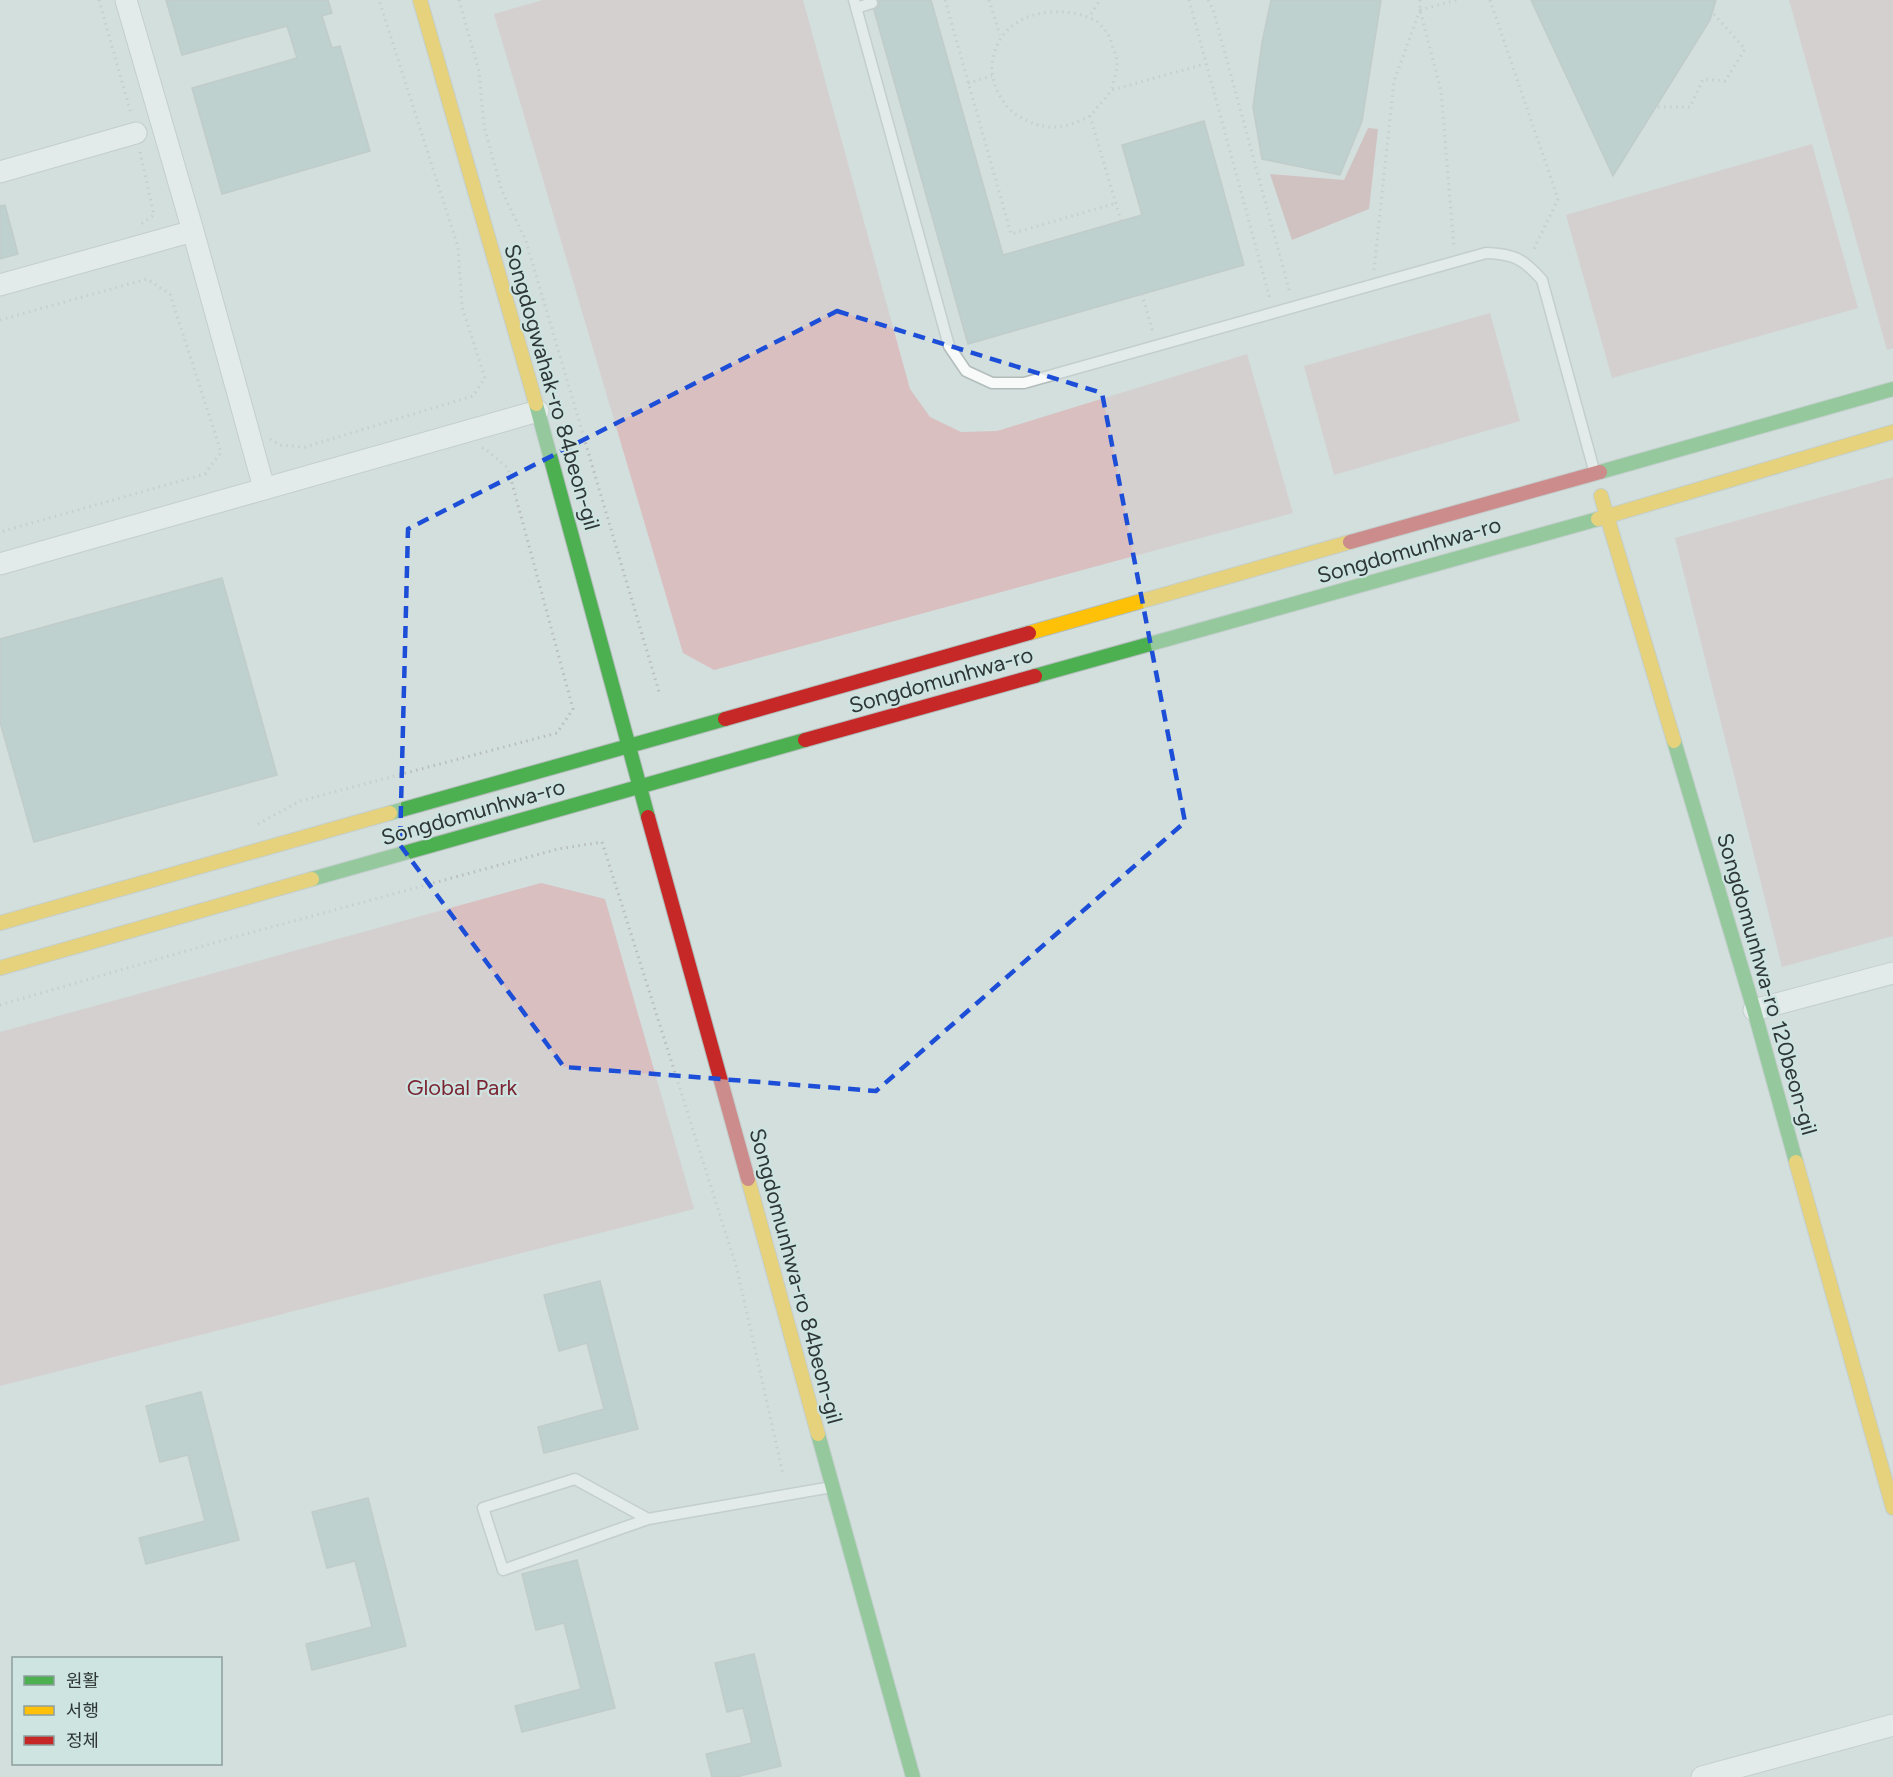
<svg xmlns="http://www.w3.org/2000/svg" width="1893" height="1777" font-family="Figtree,'Noto Sans KR',sans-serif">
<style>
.green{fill:#d9bfc0}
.water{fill:#d1a0a3}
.building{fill:#a7c0bd;stroke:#acb6b4;stroke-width:1.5}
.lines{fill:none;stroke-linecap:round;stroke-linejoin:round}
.lane-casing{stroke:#b2bcba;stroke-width:13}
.street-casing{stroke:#b2bcba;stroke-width:23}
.fast-casing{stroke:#b2bcba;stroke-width:16}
.slow-casing{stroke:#b2bcba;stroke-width:16}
.jam-casing{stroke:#b2bcba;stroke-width:16}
.path{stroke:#b9bdbc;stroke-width:3;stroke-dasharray:1.5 4.5;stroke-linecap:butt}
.lane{stroke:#f8fafa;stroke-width:10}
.street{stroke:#f8fafa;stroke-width:21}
.fast{stroke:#4caf50;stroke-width:14}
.slow{stroke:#ffc107;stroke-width:14}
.jam{stroke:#c62828;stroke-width:14}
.marked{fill:none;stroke:#1d4ed8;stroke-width:4.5;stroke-dasharray:12 8;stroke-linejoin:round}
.labels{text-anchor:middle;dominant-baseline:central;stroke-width:4.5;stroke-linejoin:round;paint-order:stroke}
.street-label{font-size:22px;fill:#2e3736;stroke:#cde4e1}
.park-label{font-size:22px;fill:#7d2433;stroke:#cde4e1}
</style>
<rect width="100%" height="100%" fill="#d2dfdd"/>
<path class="green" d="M543 0H803L910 389 930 417 961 432 997 431 1247 354 1293 513 714 670 683 653 494 14Z
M1789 0H1893V348L1887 350Z
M1812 144 1858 308 1612 378 1566 215Z
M1490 313 1520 421 1334 475 1304 366Z
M1893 477V936L1782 967 1675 538Z
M541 883 605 899 694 1209 0 1386V1032Z"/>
<path class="water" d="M1368 128 1378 129 1369 209 1292 240 1270 174 1344 180Z"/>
<path class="building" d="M166 0H328L332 13 322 16 332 48 340 46 370 151 222 194 192 88 297 58 287 26 182 55Z
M879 0H931L1003 255 1142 215 1122 145 1204 121 1244 265 968 344 874 10 879 5Z
M1271 0H1381L1362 121 1340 175 1262 159 1253 107 1262 43Z
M1531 0H1716L1710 20 1613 176Z
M5 205 18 254 0 259V206Z
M222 578 277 775 34 842 0 722V639Z
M600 1281 638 1429 544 1453 538 1427 604 1409 587 1343 559 1351 544 1295Z
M201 1392 239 1540 146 1564 139 1538 205 1521 188 1455 160 1462 146 1406Z
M368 1498 406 1646 312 1670 306 1644 372 1627 355 1561 327 1568 312 1512Z
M577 1560 615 1708 522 1732 515 1706 581 1689 564 1623 536 1630 522 1574Z
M754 1654 781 1766 736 1777H712L706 1754 752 1743 743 1708 727 1712 715 1663Z"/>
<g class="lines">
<g class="lane-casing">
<path id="lane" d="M854 0 949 346 966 371 992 383H1024L1486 253C1515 254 1523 259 1542 280L1594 470
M856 8 872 3
M648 1519 503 1570 483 1508 575 1479 648 1519 832 1487"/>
</g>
<g class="street-casing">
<path id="street" d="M126 0 193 231 264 488
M0 172 136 133
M0 285 193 231
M0 564 538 411
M1754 1010 1893 973
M1702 1777 1893 1725"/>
</g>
<g class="fast-casing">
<path id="fast" d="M536 404 648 817
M1600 472 1893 389
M1035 676 1598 519
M1674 741 1754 1010 1796 1162
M390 813 725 719
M312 879 805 740
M818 1434 913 1777"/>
</g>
<g class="slow-casing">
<path id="slow" d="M420 0 536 404
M1601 496 1674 741
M1598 519 1893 432
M1029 633 1350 542
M0 923 390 813
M0 968 312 879
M1796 1162 1893 1508
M748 1179 818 1434"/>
</g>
<g class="jam-casing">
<path id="jam" d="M1350 542 1600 472
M725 719 1029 633
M805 740 1035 676
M648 817 748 1179"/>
</g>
<path class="path" d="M99 0 131 114
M459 0 479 71 484 126 502 191 526 241 659 692
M945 0 1011 234 1116 203
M989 0 1000 35
M1189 0 1270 299
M1208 0 1213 9 1290 293
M1420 0V10L1441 91 1454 248
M1490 0 1558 199 1533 251
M1420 10 1457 0
M1091 14 1100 0
M968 83 992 76
M1652 107H1690L1703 79 1725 81 1745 49 1712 12
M1090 116C1063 130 1044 132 1017 115 1003 106 992 86 992 69 993 12 1059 0 1098 22 1105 30 1110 35 1112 45 1114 51 1117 57 1117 63 1117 72 1113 82 1112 90
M140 152 154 215 141 224
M1121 221 1090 116 1112 90 1205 64
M1374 270 1394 81 1420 10
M1142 294 1153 333
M0 320 147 279 170 294 221 452 205 474 0 532
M270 439 280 445 305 447 473 396 485 378 462 307 458 247 379 0
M258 824 300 801 557 733 573 709 508 468 484 448H481
M0 1005 217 942 558 849 602 842 737 1269 783 1474"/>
<use href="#lane" class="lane"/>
<use href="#street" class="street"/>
<use href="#fast" class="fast"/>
<use href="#slow" class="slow"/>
<use href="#jam" class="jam"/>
</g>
<path d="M0 0H1893V1777H0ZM837 311 1102 393 1185 822 876 1091 564 1067 400 845 408 529Z" fill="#d2dfdd" fill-opacity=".55" fill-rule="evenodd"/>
<path class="marked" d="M837 311 1102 393 1185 822 876 1091 564 1067 400 845 408 529Z"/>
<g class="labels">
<g class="street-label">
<text transform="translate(552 387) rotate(74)">Songdogwahak-ro 84beon-gil</text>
<text transform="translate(1409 550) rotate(-16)">Songdomunhwa-ro</text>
<text transform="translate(941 680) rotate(-16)">Songdomunhwa-ro</text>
<text transform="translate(473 812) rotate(-16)">Songdomunhwa-ro</text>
<text transform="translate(1767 984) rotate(74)">Songdomunhwa-ro 120beon-gil</text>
<text transform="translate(796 1276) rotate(75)">Songdomunhwa-ro 84beon-gil</text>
</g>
<g class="park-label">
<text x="462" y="1087">Global Park</text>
</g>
</g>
<rect x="12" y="1657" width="210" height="108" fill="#cde4e1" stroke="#8d9f9d" stroke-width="1.5"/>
<rect x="24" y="1676" width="30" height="9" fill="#4caf50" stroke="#8d9f9d" stroke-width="1.5"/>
<text x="66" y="1687" font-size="18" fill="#2e3736">원활</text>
<rect x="24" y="1706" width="30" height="9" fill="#ffc107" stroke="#8d9f9d" stroke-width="1.5"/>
<text x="66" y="1717" font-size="18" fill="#2e3736">서행</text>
<rect x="24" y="1736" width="30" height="9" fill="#c62828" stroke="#8d9f9d" stroke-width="1.5"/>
<text x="66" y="1747" font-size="18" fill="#2e3736">정체</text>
</svg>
